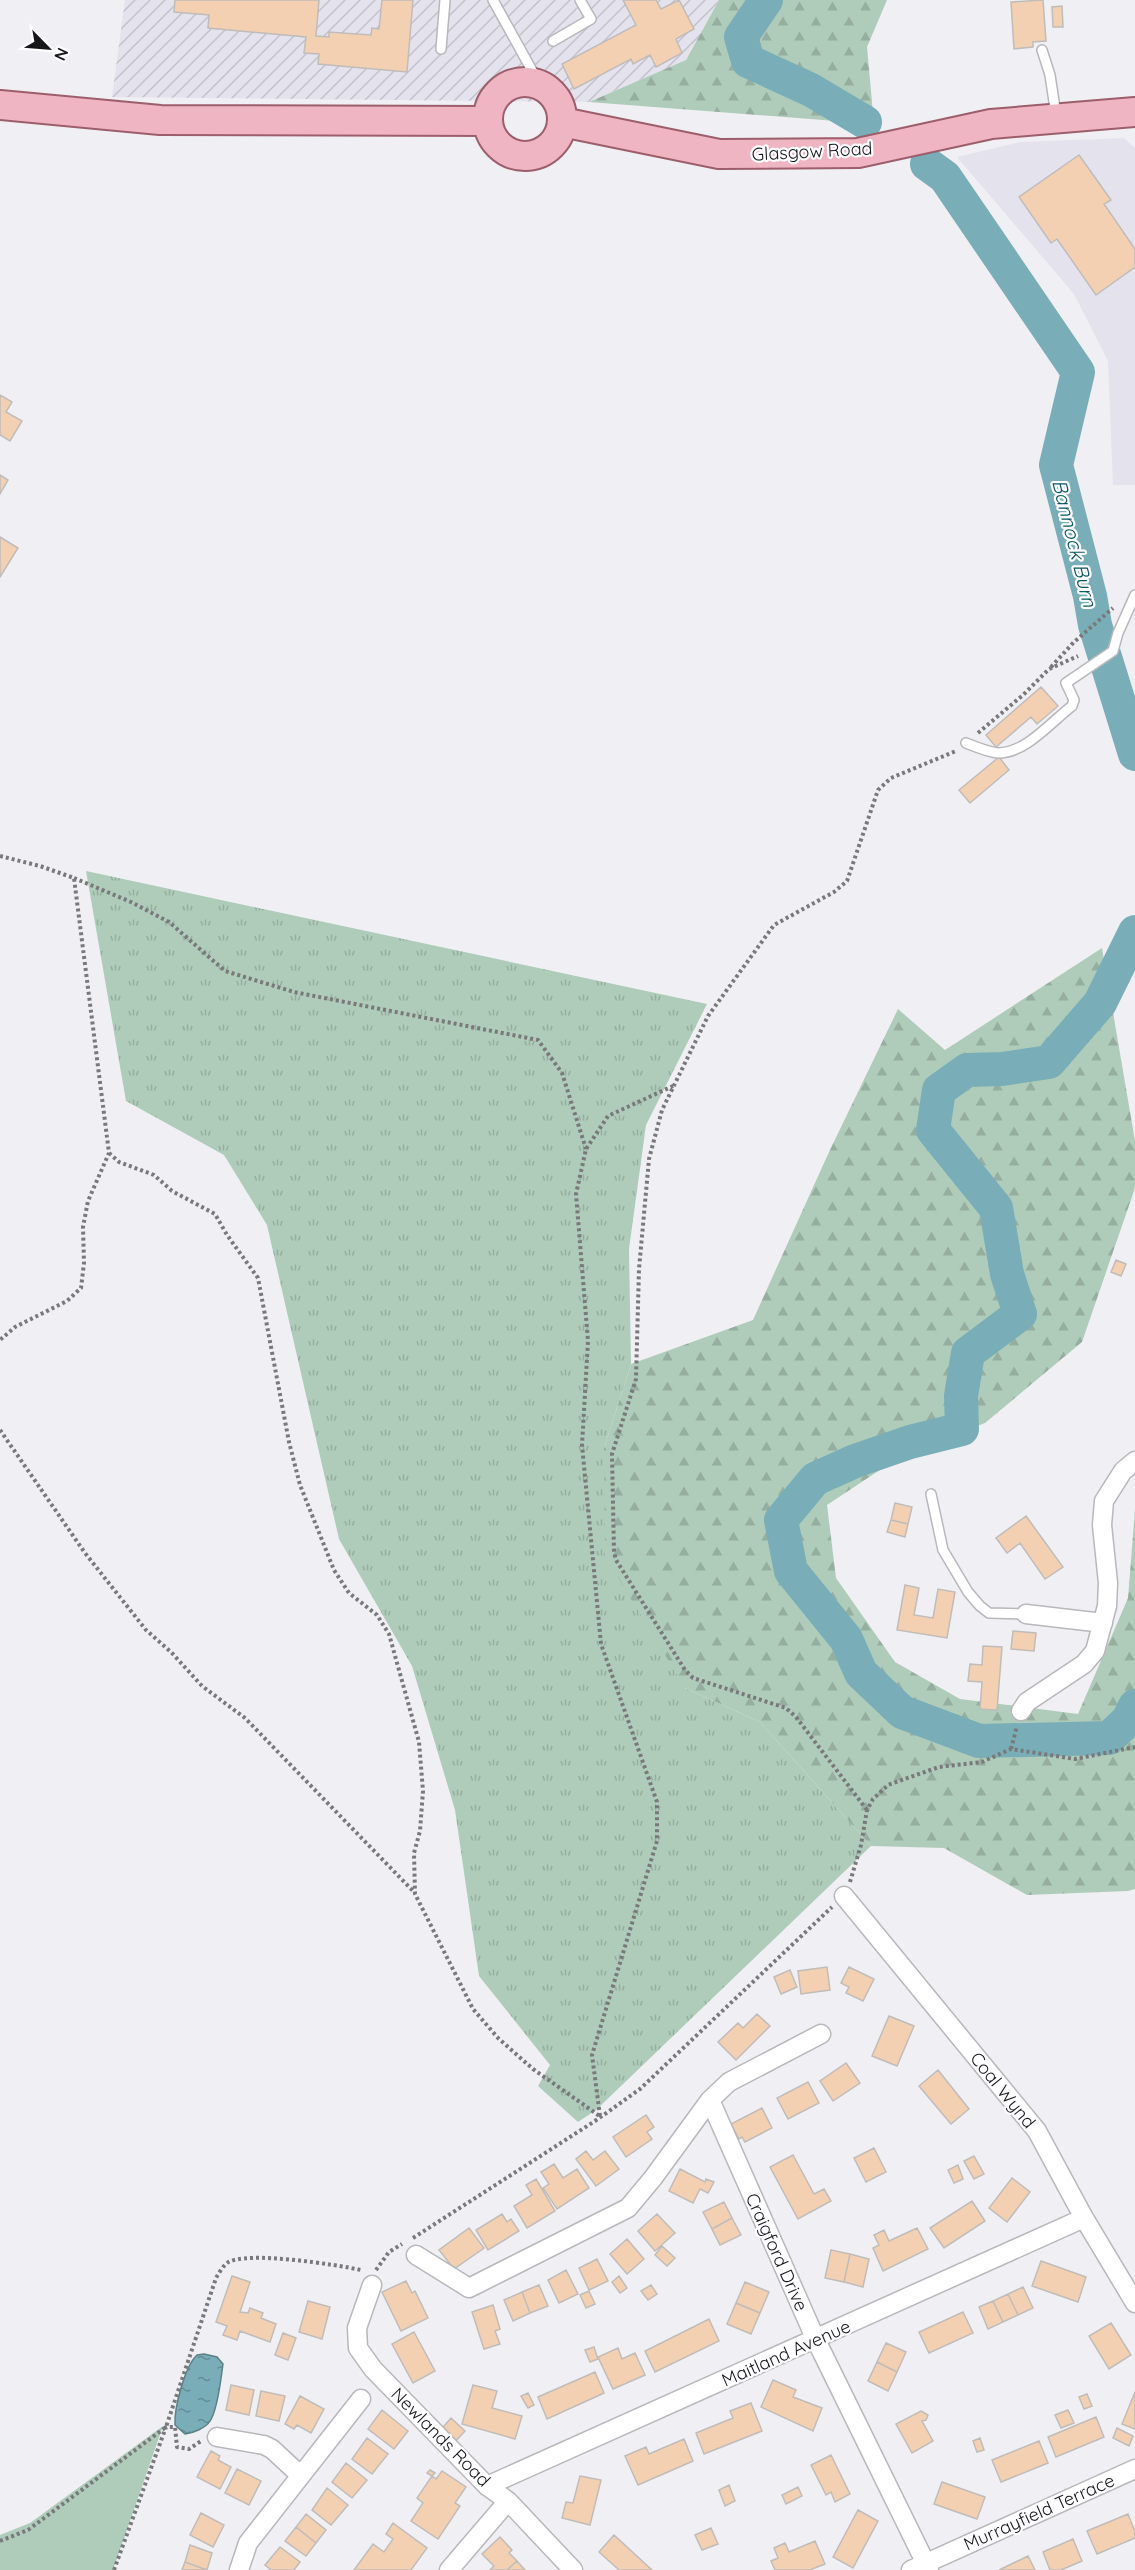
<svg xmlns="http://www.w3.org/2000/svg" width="1135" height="2570" font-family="Quicksand,sans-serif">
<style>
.built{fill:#e4e2ed}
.industrial{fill:url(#industrial-furrows)}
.grass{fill:url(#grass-tufts)}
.forest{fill:url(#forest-firs)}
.park{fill:#afccba}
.water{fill:url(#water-ripples);stroke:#5b8088;stroke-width:1.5}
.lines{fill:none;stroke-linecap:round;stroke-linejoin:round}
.river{stroke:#79aeb8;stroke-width:34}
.building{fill:#f4d0b2;stroke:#c0bcb9;stroke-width:1.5}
.lane-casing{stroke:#b8b7bb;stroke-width:12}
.street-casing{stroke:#b8b7bb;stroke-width:21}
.primary-casing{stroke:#9d5e6c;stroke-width:32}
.path{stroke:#79787b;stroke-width:4;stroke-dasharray:3 3;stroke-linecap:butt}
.lane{stroke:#fff;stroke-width:9}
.street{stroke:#fff;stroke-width:18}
.primary{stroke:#efb5c2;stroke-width:28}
.labels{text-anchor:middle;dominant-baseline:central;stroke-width:4.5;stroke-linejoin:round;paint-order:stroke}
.street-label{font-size:18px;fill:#161618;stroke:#fdfdff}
.water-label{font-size:20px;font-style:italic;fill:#075661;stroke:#fdfdff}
</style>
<defs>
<pattern id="industrial-furrows" width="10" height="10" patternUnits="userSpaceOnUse" patternTransform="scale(1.5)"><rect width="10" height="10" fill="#e4e2ed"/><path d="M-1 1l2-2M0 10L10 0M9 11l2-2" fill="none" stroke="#c3c1ca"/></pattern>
<pattern id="grass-tufts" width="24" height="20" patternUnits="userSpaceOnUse" patternTransform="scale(1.5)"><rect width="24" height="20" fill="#afccba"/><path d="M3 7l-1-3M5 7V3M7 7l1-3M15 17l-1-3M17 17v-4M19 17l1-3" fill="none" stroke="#96ae9f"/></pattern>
<pattern id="forest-firs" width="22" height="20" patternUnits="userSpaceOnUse" patternTransform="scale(1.5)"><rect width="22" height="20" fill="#afccba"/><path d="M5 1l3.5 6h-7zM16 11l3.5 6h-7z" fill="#96ae9f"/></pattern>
<pattern id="water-ripples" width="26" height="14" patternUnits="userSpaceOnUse" patternTransform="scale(1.5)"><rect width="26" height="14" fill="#79aeb8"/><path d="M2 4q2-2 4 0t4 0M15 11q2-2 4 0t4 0" fill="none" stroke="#628d95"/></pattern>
</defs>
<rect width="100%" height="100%" fill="#f0eff3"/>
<path class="built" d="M1124 138 1135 148V485H1113L1108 361 1074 294 957 157 1020 142Z"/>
<path class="industrial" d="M125 0H719L686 60 589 102 112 97Z"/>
<path class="grass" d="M86 871 707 1004 646 1125 629 1249 631 1364 604 1448 685 1688 760 1722 871 1846 596 2110 578 2122 538 2086 550 2065 479 1976 455 1810 412 1666 339 1539 267 1225 224 1155 126 1101Z"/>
<path class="forest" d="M719 0H887L867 47 874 124 589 102 686 60Z
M1102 948 1135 1141V1188L1082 1342 985 1423 904 1454 827 1505 836 1578 895 1662 960 1699 1078 1714 1128 1598 1135 1510V1889L1128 1891 1027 1895 944 1848 871 1846 760 1722 685 1688 605 1556 604 1448 631 1364 753 1320 829 1152 898 1009 945 1050Z"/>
<path class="park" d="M163 2426 113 2570H0V2535L30 2523Z"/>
<path class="water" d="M204 2354 217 2357 223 2364C221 2377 218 2410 210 2421 206 2428 193 2433 185 2434L175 2425C174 2408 185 2366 197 2355Z"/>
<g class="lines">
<path class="river" d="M766 0 741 37 748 61 811 90 865 122
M927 164 945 177 1078 372 1056 465 1090 596 1095 625 1135 754
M1135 932 1100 1003 1049 1062 1002 1069 967 1070 939 1090 933 1130 996 1208 1007 1274 1020 1314 968 1353 961 1396 962 1429 910 1442 855 1461 815 1479 781 1520 791 1571 846 1639 861 1673 902 1712 979 1741 1109 1738 1128 1720 1135 1706"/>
</g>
<path class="building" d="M175 0H319L316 36 329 37V32L371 35 372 28 379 29 382 0H413L407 72 318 64 319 54 304 53 306 37 208 28 209 15 174 12Z
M623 0H656L661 9 679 0 694 29 676 39 682 53 656 67 650 55 633 64 631 59 574 89 562 64 636 25Z
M1043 0 1046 41 1033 42V47L1014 49 1011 2Z
M1062 6 1063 27H1053L1052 7Z
M1079 155 1111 200 1104 204 1135 249V267L1096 295 1057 239 1051 243 1019 197Z
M0 395 12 402 6 412 22 421 10 441 0 435Z
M0 475 8 480 0 494Z
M0 537 18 548 0 577Z
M1041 687 1058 706 1037 724 1031 717 996 747 986 735Z
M999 757 1009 770 970 803 959 790Z
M1116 1260 1126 1264 1121 1276 1111 1272Z
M895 1503 912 1507 908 1524 891 1520Z
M1026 1516 1063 1567 1045 1579 1020 1543 1007 1553 996 1538Z
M891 1520 908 1524 905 1537 887 1532Z
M905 1585 919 1588 914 1615 933 1618 938 1589 955 1592 947 1638 897 1630Z
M1013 1631 1036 1633 1034 1651 1011 1649Z
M983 1646 1002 1647 997 1710 980 1709 982 1682 968 1681 970 1664 982 1665Z
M827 1967 830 1990 801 1994 798 1971Z
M849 1967 874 1979 863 2001 846 1993 849 1987 841 1983Z
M790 1970 797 1987 781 1994 774 1977Z
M757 2014 770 2026 736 2060 718 2042 738 2023 743 2028Z
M889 2016 914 2026 897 2066 872 2056Z
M846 2063 860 2083 833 2101 820 2081Z
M938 2070 969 2109 951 2124 919 2086Z
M808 2082 819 2103 788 2119 777 2098Z
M762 2108 772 2128 745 2142 742 2137 739 2139 731 2124Z
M646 2115 654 2127 647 2132 652 2139 626 2157 613 2137Z
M874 2148 886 2172 866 2182 854 2158Z
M586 2151 593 2160 605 2151 619 2169 596 2186 576 2159Z
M793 2155 814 2194 824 2189 831 2201 798 2219 770 2167Z
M974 2156 984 2174 974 2179 964 2161Z
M554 2164 563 2178 577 2169 589 2188 557 2209 543 2188 549 2184 541 2172Z
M958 2165 963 2179 954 2183 948 2170Z
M680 2169 705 2182 706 2179 714 2182 708 2193 700 2189 693 2203 669 2191Z
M1012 2178 1030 2192 1007 2222 989 2208Z
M536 2179 555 2211 527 2228 514 2206 532 2195 526 2185Z
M972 2201 985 2221 944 2248 930 2228Z
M724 2202 732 2218 712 2229 703 2212Z
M502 2214 507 2222 511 2219 519 2231 488 2250 476 2230Z
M657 2214 675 2233 655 2251 638 2231Z
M732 2218 741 2235 720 2245 712 2229Z
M469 2228 484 2248 454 2269 439 2250Z
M917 2228 928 2249 883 2271 873 2248 879 2245 874 2235 884 2230 889 2241Z
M627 2239 644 2259 627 2274 610 2254Z
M662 2246 675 2258 667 2266 655 2255Z
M831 2250 850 2254 844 2282 825 2278Z
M850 2254 869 2259 863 2287 844 2282Z
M597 2259 608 2281 589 2290 579 2268Z
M1041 2261 1086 2277 1078 2302 1032 2286Z
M566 2270 578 2294 559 2303 548 2280Z
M232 2276 250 2282 240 2312 248 2313 250 2308 263 2313 261 2318 276 2324 270 2342 240 2331 237 2340 223 2335 227 2326 216 2322Z
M619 2276 627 2288 620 2293 612 2282Z
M406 2281 412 2293 415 2291 428 2318 401 2331 382 2292Z
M745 2282 769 2292 760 2313 736 2303Z
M539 2285 548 2306 530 2313 522 2292Z
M651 2285 657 2294 648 2300 641 2291Z
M1023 2287 1033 2308 1018 2315 1008 2294Z
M589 2291 595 2304 586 2308 580 2295Z
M522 2292 530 2313 513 2321 504 2300Z
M1008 2294 1018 2315 1003 2322 993 2301Z
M308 2301 330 2307 322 2339 299 2332Z
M993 2301 1003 2322 988 2329 979 2307Z
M736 2303 760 2313 751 2334 727 2324Z
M493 2305 500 2329 495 2331 500 2344 484 2349 472 2312Z
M963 2312 973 2333 929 2353 919 2332Z
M709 2319 719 2341 655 2372 645 2351Z
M1111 2323 1131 2355 1109 2369 1089 2336Z
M414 2332 435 2371 413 2383 392 2344Z
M283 2333 296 2338 288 2360 275 2355Z
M886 2343 906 2352 897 2372 877 2362Z
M594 2347 598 2359 590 2362 585 2350Z
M618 2348 622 2359 635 2353 645 2375 613 2389 598 2357Z
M877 2362 897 2372 888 2391 868 2381Z
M595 2372 604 2393 547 2419 538 2397Z
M773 2380 796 2390 793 2397 822 2408 813 2431 761 2407Z
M231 2385 254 2390 249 2415 226 2410Z
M473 2385 497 2391 492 2408 522 2416 515 2439 462 2424Z
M261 2391 285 2396 279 2421 256 2416Z
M1135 2392V2429L1122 2424Z
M528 2393 534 2405 528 2408 521 2396Z
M1087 2394 1092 2406 1084 2409 1079 2397Z
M300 2396 324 2409 311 2433 297 2425 294 2429 285 2424Z
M751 2403 762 2431 704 2454 696 2433 733 2418 730 2411Z
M382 2410 408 2431 394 2449 368 2429Z
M1068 2410 1074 2423 1061 2428 1055 2415Z
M921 2411 928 2415 926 2420 922 2421 933 2441 912 2453 896 2424Z
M1096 2417 1104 2437 1056 2457 1048 2437Z
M451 2418 465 2431 452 2445 438 2433Z
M1117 2428 1133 2436 1129 2446 1113 2438Z
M367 2438 388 2454 372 2474 352 2459Z
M980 2438 984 2450 977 2452 973 2441Z
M684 2439 693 2461 638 2485 625 2456 646 2447 649 2454Z
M1039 2441 1048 2463 1001 2482 992 2460Z
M211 2451 220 2456 218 2460 231 2467 220 2489 197 2477Z
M831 2455 850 2494 835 2502 831 2492 826 2495 811 2465Z
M346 2463 367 2480 352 2498 332 2482Z
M237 2469 261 2481 249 2505 225 2493Z
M430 2470 435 2473 432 2476 436 2479 442 2471 466 2487 455 2503 460 2506 438 2539 411 2521 423 2503 417 2498 432 2476 427 2473Z
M580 2476 601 2480 590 2525 562 2518 566 2502 573 2503Z
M942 2482 985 2497 977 2519 934 2504Z
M729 2485 735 2501 725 2506 719 2490Z
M798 2487 802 2496 786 2504 782 2495Z
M327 2488 348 2505 331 2525 312 2510Z
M858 2510 878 2521 853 2568 833 2557Z
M201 2513 224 2525 213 2547 190 2535Z
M306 2514 326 2530 316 2543 296 2527Z
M1128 2514 1135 2532V2538L1097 2554 1087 2531Z
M393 2523 427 2548 411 2570H354L373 2544 384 2552 393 2539 386 2534Z
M296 2527 316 2543 306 2556 285 2541Z
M711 2528 718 2544 702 2550 695 2535Z
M614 2535 652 2570H619L599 2552Z
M500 2537 512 2550 509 2553 517 2561 507 2570H490L494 2566 482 2554Z
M1073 2539 1082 2561 1061 2570H1050L1043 2552Z
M815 2541 825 2564 810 2570H775L771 2561 778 2558 774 2548 785 2543 789 2552Z
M190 2545 212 2553 207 2570 185 2562Z
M280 2547 300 2562 294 2570H271L265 2565Z
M1028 2556 1035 2570H999Z
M517 2561 525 2570H507Z
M185 2562 207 2570H182Z"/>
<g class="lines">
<g class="lane-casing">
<path id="lane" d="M493 0 540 85
M553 41 591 19 580 0
M441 49 445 0
M1042 50 1050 75 1056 115
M966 743C976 747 988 752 998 753 1026 753 1051 722 1072 706L1074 700 1066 683 1113 651 1118 633 1135 595
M931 1494 943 1550 968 1592 980 1606 989 1613 1026 1614"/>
</g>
<g class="street-casing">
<path id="street" d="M1026 1614 1103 1623
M1021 1711 1027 1702 1084 1664 1095 1651 1107 1606 1108 1583 1102 1525 1104 1501 1123 1471 1135 1461
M844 1896 1037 2131 1084 2218 1135 2303
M710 2100 816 2340 929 2570
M416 2255 469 2288 628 2208 653 2178 710 2100 729 2082 821 2034
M372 2285 357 2328 358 2348 373 2369 487 2486 508 2501 573 2570
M217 2437 264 2445 272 2449 300 2475
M487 2486 1084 2218
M239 2570 248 2543 361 2399
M449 2570 508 2501
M911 2570 1135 2469"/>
</g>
<g class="primary-casing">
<path id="primary" d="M488 119a37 37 0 1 1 74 0a37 37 0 1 1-74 0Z
M0 105 160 120 487 121
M562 122 719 154 858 153 991 124 1135 112"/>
</g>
<path class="path" d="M1051 667 1074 642 1113 608
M978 733 1023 695 1049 669 1078 656
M0 856 40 866 74 878 109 1153 88 1201 83 1227 84 1263 81 1288 67 1301 15 1327 0 1340
M74 878 131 902 169 922 225 971 294 992 538 1040 562 1073 586 1149
M109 1153 119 1162 154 1175 172 1191 215 1214 227 1235 258 1278 289 1442 300 1485 334 1570 349 1593 377 1615 389 1634 419 1742 423 1791 420 1831 414 1853 415 1894 473 2009 498 2038 533 2069 601 2117
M0 1430 85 1553 146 1630 171 1652 202 1686 245 1718 415 1893
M1011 1749 1017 1726
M867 1810 796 1717 786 1708 693 1678 685 1670 616 1560 614 1552 612 1454 636 1379 639 1269 649 1159 662 1110 708 1016 774 925 834 892 847 881 878 790 891 778 956 751
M850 1882 861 1845 867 1810 873 1799 888 1785 939 1767 982 1762 1011 1749 1075 1759 1135 1747
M600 2116 592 2055 657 1841V1802L601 1644 582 1445 588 1341 576 1194 586 1149 608 1116 673 1086
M413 2238 595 2121 640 2089 832 1907
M376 2270 389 2252 402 2244
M0 2541 28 2530 166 2427 216 2278C219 2273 223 2266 227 2263 245 2250 338 2265 361 2270
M114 2570 166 2427H175L177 2447 189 2449 201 2441"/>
<use href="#lane" class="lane"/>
<use href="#street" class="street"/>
<use href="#primary" class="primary"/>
</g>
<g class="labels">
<g class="street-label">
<text transform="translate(812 151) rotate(-3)">Glasgow Road</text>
<text transform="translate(1003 2090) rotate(51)">Coal Wynd</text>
<text transform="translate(777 2252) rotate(66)">Craigford Drive</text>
<text transform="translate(786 2353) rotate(-24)">Maitland Avenue</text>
<text transform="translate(441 2437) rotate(45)">Newlands Road</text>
<text transform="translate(1039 2512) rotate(-24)">Murrayfield Terrace</text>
</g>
<g class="water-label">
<text transform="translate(1075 543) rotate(76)">Bannock Burn</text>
</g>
</g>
<g transform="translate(48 48) rotate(115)" stroke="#fdfdff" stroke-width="4.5" paint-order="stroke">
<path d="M0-4.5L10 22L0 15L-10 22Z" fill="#161618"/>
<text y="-9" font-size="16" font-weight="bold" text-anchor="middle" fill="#161618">N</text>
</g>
</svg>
